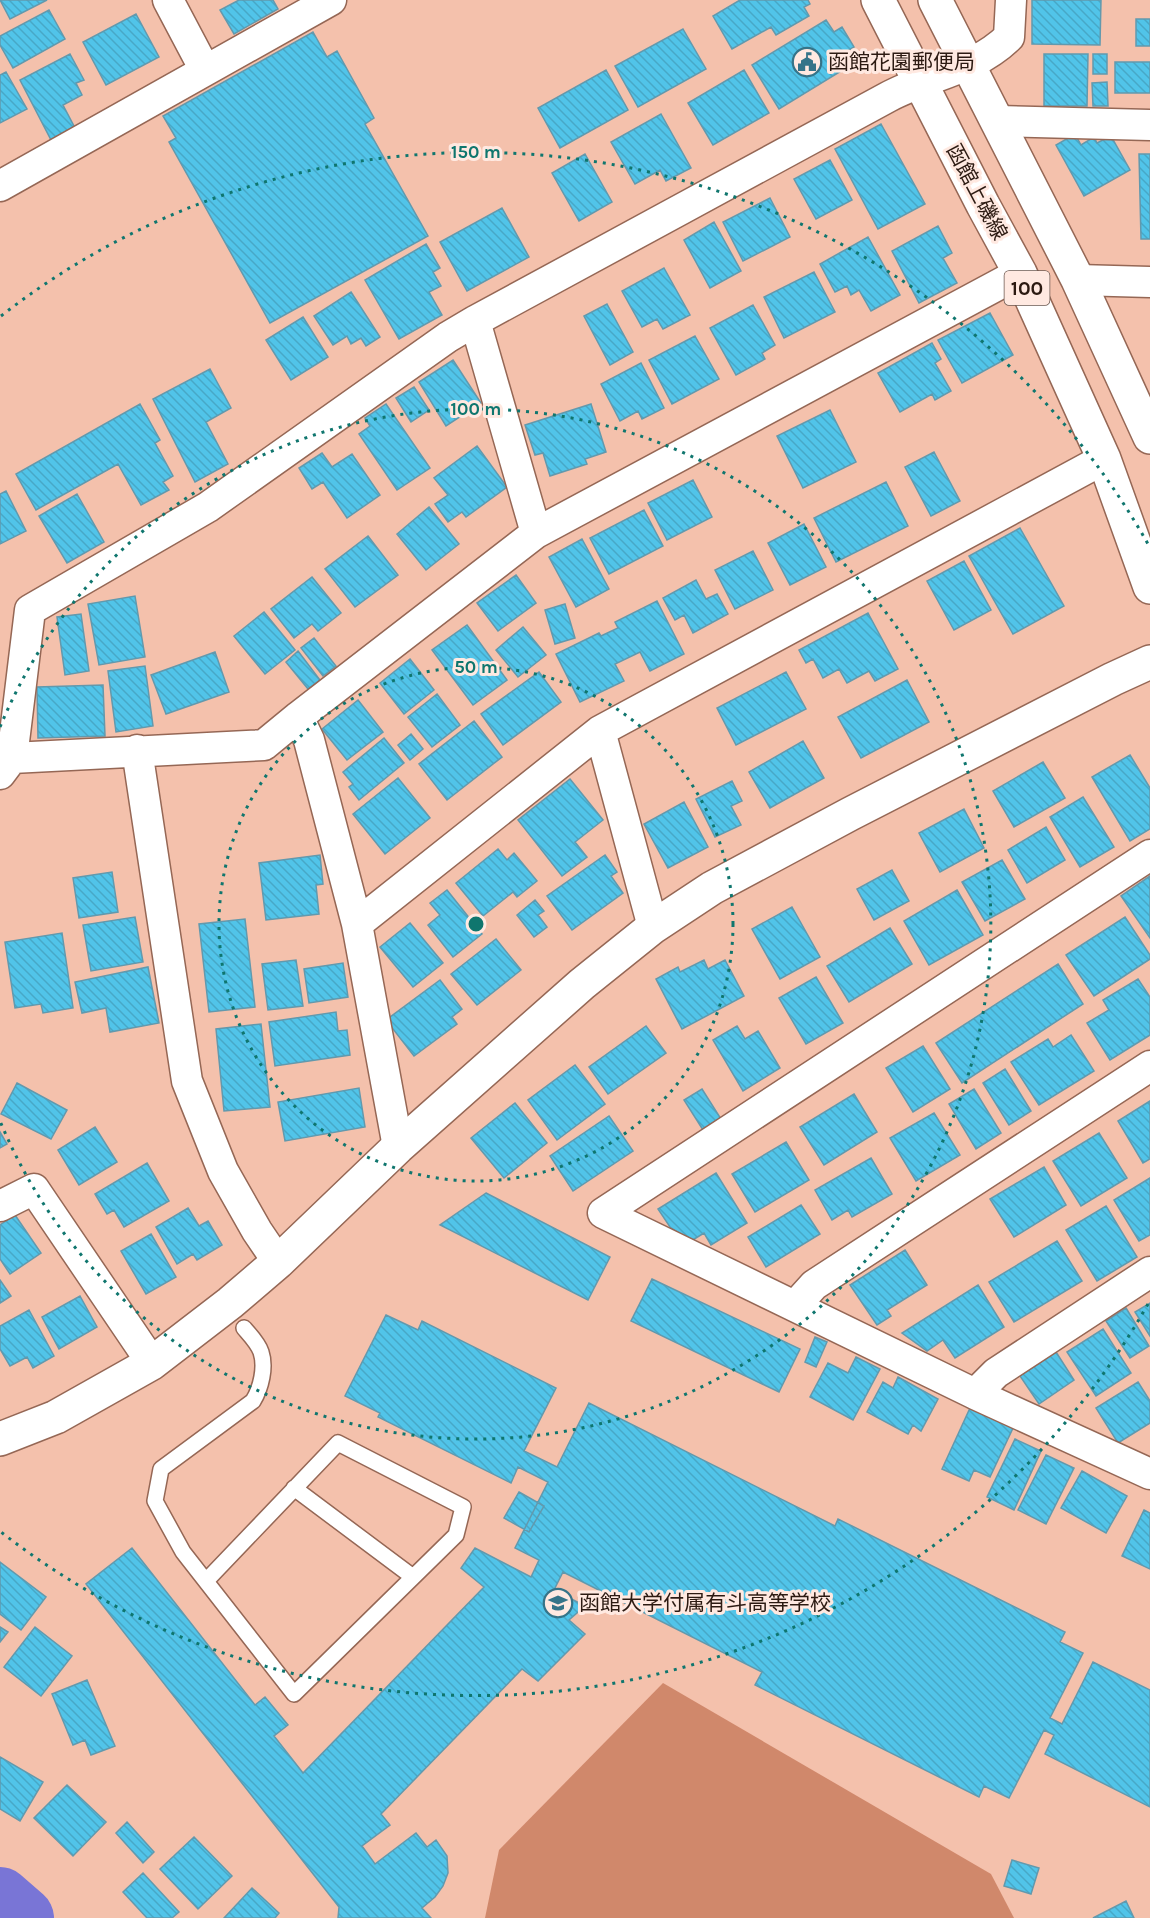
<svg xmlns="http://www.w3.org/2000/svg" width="1150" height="1918" font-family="Karla,'Noto Sans JP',sans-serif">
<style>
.garden{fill:#d0886b}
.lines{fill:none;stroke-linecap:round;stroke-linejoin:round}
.river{stroke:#7975d6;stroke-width:62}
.building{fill:url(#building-back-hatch);stroke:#6299ad;stroke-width:1.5}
.lane-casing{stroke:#956755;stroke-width:18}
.street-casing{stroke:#956755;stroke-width:33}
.secondary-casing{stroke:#956755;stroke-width:36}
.primary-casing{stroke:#956755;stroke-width:36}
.lane{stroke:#fff;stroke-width:15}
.street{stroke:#fff;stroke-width:30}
.secondary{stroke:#fff;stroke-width:33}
.primary{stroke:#fff;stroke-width:33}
.ring{fill:none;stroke:#0f766e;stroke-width:3;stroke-dasharray:3 6}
.labels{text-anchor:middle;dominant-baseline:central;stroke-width:6;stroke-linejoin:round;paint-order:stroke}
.shield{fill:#ffe9e1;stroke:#6b5850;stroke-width:1.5}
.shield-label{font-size:20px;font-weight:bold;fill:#2c1a12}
.poi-label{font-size:21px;fill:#2c1a12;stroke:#ffe9e1;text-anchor:start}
.street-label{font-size:21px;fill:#2c1a12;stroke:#ffe9e1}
.centre{fill:#0f766e;stroke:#ffe9e1;stroke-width:3}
.ring-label{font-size:18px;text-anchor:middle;font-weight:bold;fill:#0f766e;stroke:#ffe9e1;stroke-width:6;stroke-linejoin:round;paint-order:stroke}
</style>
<defs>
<pattern id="building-back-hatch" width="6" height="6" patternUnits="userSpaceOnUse" patternTransform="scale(1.5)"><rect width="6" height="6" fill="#51c4e9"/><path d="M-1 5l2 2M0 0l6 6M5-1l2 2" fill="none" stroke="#47a8c7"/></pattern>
</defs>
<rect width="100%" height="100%" fill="#f4c1ac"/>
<path class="garden" d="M663 1683 991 1874 1014 1918H485L499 1850Z"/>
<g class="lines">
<path class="river" d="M0 1898 23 1918"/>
</g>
<path class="building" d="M0 0H47L10 19Z
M239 0H273L278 9 234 34 220 10Z
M740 0H808L810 4 804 7 809 16 776 35 771 27 732 49 713 16Z
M1032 0H1101L1100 45 1032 44Z
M49 10 65 39 13 68 0 45V36Z
M136 14 159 57 106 85 83 42Z
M1136 19H1150V46H1136Z
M826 20 834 32 842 27 854 47 844 53 851 65 779 109 752 65Z
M683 29 706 69 638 107 615 66Z
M313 32 327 57 337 51 374 118 365 124 428 236 270 323 169 142 176 138 163 116Z
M70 54 84 80 76 83 82 95 63 105 75 128 51 140 20 80Z
M1044 54H1088L1087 106H1044Z
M1093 54H1107V74H1093Z
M1115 62H1150V93H1115Z
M606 70 628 110 560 148 538 108Z
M744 70 769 113 713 145 688 103Z
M6 72 27 109 0 123V75Z
M1107 82 1108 106H1093L1092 83Z
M661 114 691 168 666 181 660 170 635 184 611 142Z
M881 124 925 204 878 229 835 149Z
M1075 134 1081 145 1094 137 1097 143 1111 136 1130 170 1084 196 1056 145Z
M585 154 612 202 579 221 552 173Z
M1139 154H1150V239H1141Z
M830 160 852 200 816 219 794 179Z
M770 198 790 237 743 261 723 222Z
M502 208 529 257 467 291 440 242Z
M714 222 741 271 710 288 684 240Z
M938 226 952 253 943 258 957 283 919 303 892 251Z
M868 237 900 295 871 311 859 290 851 295 847 286 835 292 820 264Z
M426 244 440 268 433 272 441 286 429 292 442 315 399 339 365 280Z
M664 268 690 315 663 329 657 319 642 327 622 291Z
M814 272 835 312 784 338 764 297Z
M351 292 380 337 366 346 361 338 351 344 347 336 333 345 314 316Z
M607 304 633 352 610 365 584 316Z
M753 305 775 345 762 353 765 359 736 375 710 328Z
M990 313 1013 355 962 383 938 340Z
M303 317 328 357 291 380 266 340Z
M695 336 719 379 672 404 649 360Z
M932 343 941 359 935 363 951 391 935 400 932 394 900 412 878 373Z
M453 360 481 403 446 426 419 382Z
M641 363 664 408 642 419 638 411 620 421 601 384Z
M210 369 231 408 206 422 228 464 195 482 153 399Z
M414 387 429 410 411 422 396 398Z
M140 404 160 440 155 443 173 476 163 482 169 490 141 505 118 464 36 510 16 474Z
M386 404 430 468 397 490 359 434 370 426 365 418Z
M591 404 606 452 585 459 587 464 550 476 543 453 535 455 525 425Z
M830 410 856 462 803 488 777 436Z
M477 446 507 487 466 517 462 512 448 522 435 504 448 495 434 478Z
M934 452 960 501 931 516 905 467Z
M322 453 332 467 352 454 380 495 347 518 323 482 312 489 299 468Z
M693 480 712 517 667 540 648 503Z
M886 482 908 526 836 562 814 518Z
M6 491 26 531 0 544V494Z
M77 494 104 542 67 563 39 516Z
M429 507 459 544 426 570 397 534Z
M644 510 663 546 609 574 590 538Z
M804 524 826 567 790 585 768 543Z
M1020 528 1064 606 1013 634 969 556Z
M368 536 398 575 355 607 325 569Z
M582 539 609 589 576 607 549 557Z
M753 551 773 590 735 609 715 570Z
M964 561 991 610 954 630 927 581Z
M516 575 536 603 498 631 477 603Z
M312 577 341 613 318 631 312 624 294 638 271 609Z
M696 580 706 599 717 594 728 614 693 633 684 615 675 620 663 598Z
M135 596 145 657 99 665 88 604Z
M657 601 684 654 650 671 640 652 615 664 624 681 580 702 556 654 599 633 601 636 618 628 615 622Z
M565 604 575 638 555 644 545 610Z
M264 612 295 650 265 674 234 636Z
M868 613 898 669 875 681 869 671 847 683 839 669 823 678 813 659 806 663 799 650Z
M81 614 89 671 65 675 57 617Z
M467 625 507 680 473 705 432 650Z
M523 627 546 655 518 677 496 650Z
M314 638 336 666 323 676 301 648Z
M298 651 320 680 308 689 286 662Z
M215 652 229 692 166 714 151 675Z
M410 659 434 690 404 714 380 683Z
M145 666 153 726 116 732 108 671Z
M539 672 561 702 503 745 481 714Z
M786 672 806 709 736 745 717 708Z
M907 680 929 722 861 758 838 717Z
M103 685 105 736 38 738 37 687Z
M437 694 460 725 432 747 408 717Z
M358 700 383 732 347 760 322 729Z
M474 721 502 757 447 800 419 764Z
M411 734 423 749 410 760 398 745Z
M384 738 404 763 359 800 349 787 353 784 343 772Z
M803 741 824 778 770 808 749 772Z
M1130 755 1150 788V829L1130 841 1092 777Z
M1043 762 1065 798 1014 827 993 791Z
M398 778 430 818 385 854 353 814Z
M570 779 603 820 575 842 587 857 562 876 518 820Z
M732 781 742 801 731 806 741 825 715 837 696 799Z
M1083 797 1114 847 1080 867 1050 817Z
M684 802 708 847 668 868 644 824Z
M964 809 984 848 940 872 919 833Z
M1046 827 1065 860 1027 883 1008 850Z
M498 849 507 860 514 853 537 881 517 897 513 892 483 916 456 883Z
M320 855 323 884 316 885 319 914 266 920 259 863Z
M605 855 617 872 611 876 623 893 572 930 547 896Z
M1002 860 1025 899 985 921 962 882Z
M892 870 909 901 874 920 857 889Z
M112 872 118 912 79 918 73 878Z
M1150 876V938L1121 896Z
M447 890 482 934 453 957 428 925 440 915 430 903Z
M957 890 983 935 929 965 904 921Z
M535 900 544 911 538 915 547 927 534 937 517 915Z
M792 907 820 957 780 979 752 929Z
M135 917 143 962 91 971 83 925Z
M1125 917 1150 955V959L1094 996 1066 955Z
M245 919 255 1007 209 1012 199 924Z
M410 923 443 963 413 987 380 947Z
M890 928 912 964 849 1002 827 966Z
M62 933 73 1008 43 1013 41 1004 15 1008 5 942Z
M496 939 521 970 477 1005 451 974Z
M296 960 303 1006 268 1010 262 964Z
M704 960 708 969 725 960 744 996 682 1029 656 979 678 967 680 972Z
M343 963 348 997 309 1003 304 969Z
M1058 964 1083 1004 962 1083 936 1043Z
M148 967 159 1023 110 1032 106 1008 82 1013 75 982Z
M816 977 843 1023 806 1044 779 998Z
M1138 979 1150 997V1035L1110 1060 1087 1023 1109 1010 1103 1000Z
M440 980 462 1009 452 1017 457 1024 414 1056 386 1020Z
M336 1012 338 1031 347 1030 350 1055 275 1066 269 1022Z
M261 1024 270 1107 224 1111 216 1029Z
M646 1026 666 1053 608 1094 589 1067Z
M737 1026 745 1039 758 1031 780 1068 743 1091 713 1040Z
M1071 1035 1094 1071 1039 1105 1011 1062 1048 1039 1053 1047Z
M923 1046 950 1089 913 1112 886 1068Z
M575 1065 605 1104 557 1140 528 1100Z
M1005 1069 1031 1111 1009 1125 983 1083Z
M17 1083 67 1110 51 1139 1 1114Z
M359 1088 365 1127 285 1141 278 1102Z
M702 1089 721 1119 703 1130 684 1100Z
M974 1089 1001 1133 976 1149 949 1104Z
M854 1094 877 1132 824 1165 800 1127Z
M1150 1101V1159L1143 1163 1118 1121Z
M515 1103 547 1143 504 1178 471 1138Z
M934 1113 960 1155 916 1181 890 1138Z
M609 1116 633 1151 573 1191 550 1156Z
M95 1127 117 1162 79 1185 58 1150Z
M0 1132 7 1144 0 1148Z
M1099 1133 1127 1178 1081 1206 1053 1161Z
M786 1142 809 1180 755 1212 732 1174Z
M871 1158 892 1194 852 1217 848 1210 832 1220 815 1190Z
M147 1163 169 1201 124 1227 114 1210 107 1214 95 1194Z
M1044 1167 1066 1205 1014 1237 990 1199Z
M716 1173 747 1223 711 1245 704 1233 691 1241 670 1227 658 1209Z
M1150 1178V1235L1139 1241 1114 1200Z
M486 1193 610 1257 588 1300 440 1225Z
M801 1205 820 1234 766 1267 748 1237Z
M1106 1206 1137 1257 1097 1281 1066 1230Z
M188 1208 199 1226 208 1221 222 1245 197 1260 193 1254 177 1264 156 1227Z
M15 1215 41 1253 10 1274 0 1259V1225Z
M151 1234 176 1277 146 1294 121 1251Z
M1057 1241 1082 1281 1014 1322 989 1282Z
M905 1250 927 1285 887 1310 891 1316 877 1325 850 1285Z
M652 1279 800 1349 779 1392 631 1321Z
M0 1280 11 1296 0 1303Z
M978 1285 1004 1327 955 1358 943 1340 927 1351 902 1333Z
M80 1296 97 1327 59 1349 42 1317Z
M1150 1303V1336L1135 1312Z
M1126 1308 1149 1346 1130 1358 1106 1321Z
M29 1310 54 1356 33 1368 27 1357 10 1366 0 1349V1326Z
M386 1315 418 1330 422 1321 556 1388 524 1451 557 1467 589 1403 835 1526 838 1519 1065 1632 1060 1642 1083 1653 1050 1718 1062 1724 1093 1662 1150 1690V1807L1045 1754 1054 1735 1044 1730 1009 1798 984 1786 979 1797 755 1685 762 1672 563 1572 554 1590 585 1606 569 1620 585 1634 538 1681 522 1669 381 1814 390 1825 362 1846 375 1864 416 1833 427 1847 436 1840 447 1856 448 1873 443 1886 435 1897 422 1908 431 1918H338L339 1907 86 1584 132 1548 255 1705 265 1697 288 1725 274 1736 303 1773 484 1587 461 1568 475 1548 531 1577 539 1560 515 1548 548 1482 518 1467 511 1483 378 1417 380 1413 345 1396Z
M1103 1329 1131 1373 1096 1396 1067 1352Z
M815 1337 827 1342 816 1367 805 1362Z
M1056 1352 1074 1380 1039 1404 1020 1376Z
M856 1357 880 1369 853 1420 810 1397 828 1363 848 1373Z
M898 1377 938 1399 921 1431 913 1425 908 1434 867 1412 883 1382 893 1388Z
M1138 1382 1150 1401V1423L1118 1443 1096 1408Z
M970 1408 1013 1428 990 1477 974 1470 969 1481 942 1469Z
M1015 1439 1041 1451 1014 1510 987 1497Z
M1046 1455 1074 1468 1046 1524 1018 1510Z
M1082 1471 1127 1496 1106 1533 1061 1508Z
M519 1492 544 1506 529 1532 504 1518Z
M1144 1510 1150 1513V1569L1122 1556Z
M0 1562 46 1597 21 1630 0 1614Z
M0 1627 8 1632 0 1642Z
M35 1627 72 1656 41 1696 4 1667Z
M87 1680 115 1746 91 1755 85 1740 73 1745 52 1694Z
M0 1757 43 1782 20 1821 0 1809Z
M67 1785 106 1822 73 1856 34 1818Z
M127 1822 154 1852 143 1863 116 1833Z
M194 1837 232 1876 198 1909 160 1869Z
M1012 1860 1039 1868 1031 1894 1004 1886Z
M143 1873 179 1912 172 1918H147L123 1892Z
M252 1888 279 1913 275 1918H224Z
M1126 1901 1134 1918H1093Z"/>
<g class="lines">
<g class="lane-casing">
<path id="lane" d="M294 1488 413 1577
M206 1581 338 1443 463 1507 456 1535 294 1694 183 1552 155 1501 161 1469 253 1401C261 1388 266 1367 261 1352 258 1343 250 1335 244 1328"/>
</g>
<g class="street-casing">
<path id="street" d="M168 0 205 70
M998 121 1150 125
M0 186 331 0
M1078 280 1150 282
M475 321 536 533
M298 717 309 740 357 924 398 1147
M600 731 653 927
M137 750 187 1081 223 1171 257 1231 278 1262
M12 758 264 745 298 717 536 533 1020 273
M0 774 12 758 30 610 208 507 448 337 475 321C613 246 750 172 888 97 929 75 974 71 1009 37L1011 0
M1150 855 603 1213 975 1394 1150 1474
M357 924 600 731 1104 459
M0 1206 34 1189 152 1363
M795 1306 814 1285 1150 1066
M975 1394 996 1373 1150 1272"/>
</g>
<g class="secondary-casing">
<path id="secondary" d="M0 1439 56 1417 152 1363 230 1303 278 1262 398 1147 582 984 653 927 712 888 850 814 1113 679 1150 662"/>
</g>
<g class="primary-casing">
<path id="primary" d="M878 0 983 205 1020 273 1104 459 1150 587
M935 0 1078 280 1150 437"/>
</g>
<use href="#lane" class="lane"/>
<use href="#street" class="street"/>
<use href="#secondary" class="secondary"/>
<use href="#primary" class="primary"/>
</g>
<g class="ring">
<circle cx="476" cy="924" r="257"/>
<path d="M0 727A515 515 0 1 1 0 1121"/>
<path d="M1148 1304A772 772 0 0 1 1 1532M1 316A772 772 0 0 1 1148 544"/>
</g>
<defs>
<g id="civic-ring" transform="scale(1.5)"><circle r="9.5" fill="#ffe9e1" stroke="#357489" stroke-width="1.5"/><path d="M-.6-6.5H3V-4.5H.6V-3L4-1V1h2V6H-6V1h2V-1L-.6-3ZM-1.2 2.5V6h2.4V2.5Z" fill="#357489"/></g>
<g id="school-ring" transform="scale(1.5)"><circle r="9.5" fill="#ffe9e1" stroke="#357489" stroke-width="1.5"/><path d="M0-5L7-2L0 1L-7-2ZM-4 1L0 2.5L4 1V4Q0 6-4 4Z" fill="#357489"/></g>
</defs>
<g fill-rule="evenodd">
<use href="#civic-ring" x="807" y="62"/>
<use href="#school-ring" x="558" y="1603"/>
</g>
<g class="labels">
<rect class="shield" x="1004.5" y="271" width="45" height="34" rx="4.5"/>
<g class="shield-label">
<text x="1027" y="288">100</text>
</g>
<g class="poi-label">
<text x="828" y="62">函館花園郵便局</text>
<text x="579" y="1603">函館大学付属有斗高等学校</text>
</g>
<g class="street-label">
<text transform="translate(977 192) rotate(62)">函館上磯線</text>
</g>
</g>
<circle cx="476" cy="924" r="9" class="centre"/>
<g class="ring-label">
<text x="476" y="158">150 m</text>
<text x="476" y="415">100 m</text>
<text x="476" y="673">50 m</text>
</g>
</svg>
